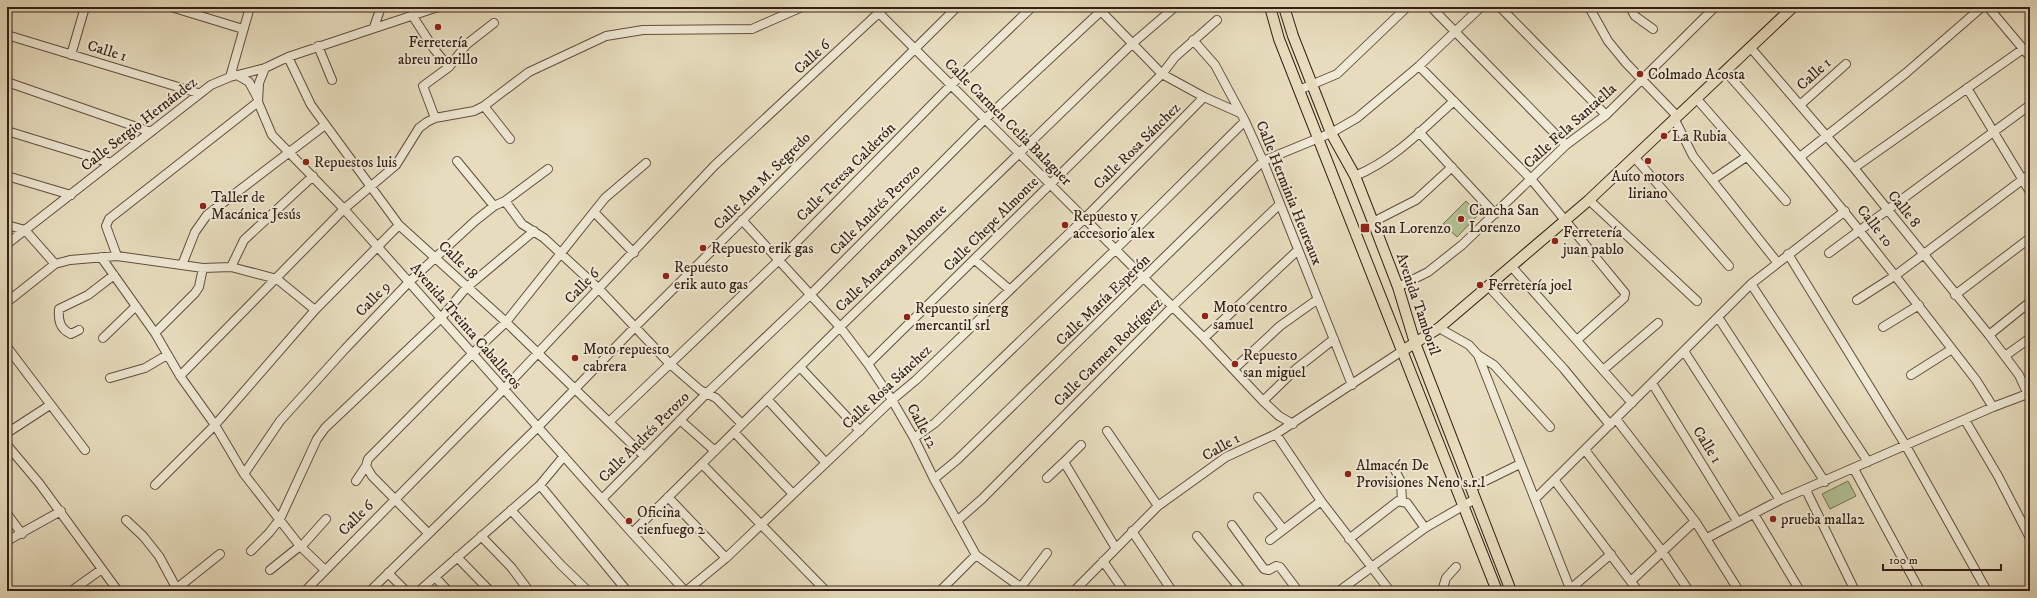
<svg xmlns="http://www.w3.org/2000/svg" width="2037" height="598" font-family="'IM FELL DW Pica',serif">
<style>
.grass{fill:#b2c294;stroke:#737054}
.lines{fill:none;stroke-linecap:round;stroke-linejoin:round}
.minor-casing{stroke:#614e3f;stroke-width:10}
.major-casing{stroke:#341e15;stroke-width:12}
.minor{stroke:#efe9d5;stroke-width:8}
.major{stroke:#e7ddbe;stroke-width:10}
.poi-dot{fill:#8f2418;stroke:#efe9d5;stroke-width:1.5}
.labels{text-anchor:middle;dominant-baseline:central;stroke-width:4;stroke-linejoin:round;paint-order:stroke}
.poi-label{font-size:15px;fill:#341e15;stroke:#efe9d5;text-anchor:start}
.street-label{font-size:15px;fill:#341e15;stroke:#efe9d5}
</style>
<rect width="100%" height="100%" fill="#e7ddbe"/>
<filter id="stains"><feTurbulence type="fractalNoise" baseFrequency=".005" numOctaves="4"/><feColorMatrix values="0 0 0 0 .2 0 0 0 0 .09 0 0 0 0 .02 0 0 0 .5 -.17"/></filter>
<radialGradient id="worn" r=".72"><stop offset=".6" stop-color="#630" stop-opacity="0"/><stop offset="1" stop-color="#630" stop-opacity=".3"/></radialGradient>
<path class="grass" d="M1466 201 1479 214 1457 237 1443 224Z
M1848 481 1856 496 1830 509 1822 494Z"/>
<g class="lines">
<g class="minor-casing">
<path id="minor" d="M171 7 243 29
M873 7 1204 338 1263 401 1279 416 1293 424
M1431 7 1566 145
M1500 7 1606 115
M1589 7 1608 41 1626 63 1677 116
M1630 7 1635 16 1653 29
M1988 7 2030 57
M1098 8 1162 74 1204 97 1240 113
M412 15 434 49 449 67
M374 27 381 7
M7 35 198 93
M1193 40 1215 65 1245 121 1263 161 1352 385
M318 46 332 80
M1750 47 1854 168 1989 335 2019 375 2030 399
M71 55 85 7
M288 57 311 105 399 225 506 322 644 456
M1419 66 1531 179 1625 293 1624 298 1577 340
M265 68 259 83 258 102 272 135 344 209 632 533 685 591
M1725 71C1814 170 1895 275 1976 380L1993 407
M237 75 249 82 257 97
M230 77 250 7
M7 82 151 132
M1967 88 2030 192
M1299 90 1337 74 1407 7
M1696 98 1786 201
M1800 105 1846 64
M484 106 510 139
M435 118 423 86 449 67 467 44 494 23
M1674 118 1693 156 1777 262
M7 131 111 163
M1419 132 1495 214
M1800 157 1906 73 1982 7
M1635 158 1729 266
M457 161 494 206
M1854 168 2023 49
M7 176 71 195
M1355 176C1394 160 1423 129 1454 101
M1712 180 1746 157
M1589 200 1697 301
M505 201 522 224 544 238 599 289 669 363 700 390 716 398 742 424
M594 212 634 253
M742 220 840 327 868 364 892 400 914 438 934 479 976 555 1026 591
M1373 222 1416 200 1452 167
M7 225 25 230 55 264
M7 244 211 85 230 77 265 68 288 57 438 7
M1829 253 2030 105
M1788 254 1906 446 1987 591
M117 256 106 226 109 219 258 102
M101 257 155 333 180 376 215 425 244 474 300 546 325 570
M975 260 1010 290
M182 265 195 232 207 215 325 125
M231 267 244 240 313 176
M1512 267 1632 403
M1751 284 1868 462
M1398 287 1428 272 1462 245 1566 145 1606 115 1715 7
M1489 287 1564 369 1610 425
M1955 295 2030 238
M1857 300 1896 275 2030 174
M7 302 55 264 70 260 117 256 203 268 231 267 277 279 315 310
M1718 317 1825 482
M1883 327 1919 305
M1439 328 1469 345 1478 355 1571 591
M79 330 71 334C60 329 58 321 59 309L88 295 114 275
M155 333 195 293 199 287 203 268
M1989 335 2030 302
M103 338 136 306
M1204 338 1298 250
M7 347 85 450
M1684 351 1780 500
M1478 355 1494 365 1550 427
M2005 356 2030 338
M868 364 1162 74 1175 57 1217 20
M800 367 860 431
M1234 369 1280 326 1318 299
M1603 370 1658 323
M1911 375 1952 349
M180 376 344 209 396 165 419 128 427 122 435 118 474 111 484 106 529 72 606 36 643 30 752 29 802 7
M110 378 145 368 167 355
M1652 383 1737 521
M767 399 826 463
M1263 401 1296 369 1334 339
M1616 419 1695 521 1739 591
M680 420 715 451
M1965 420 1998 476 2030 538
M609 422 779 260 951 85 1032 7
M1107 431 1158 506
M734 432 793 494
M7 433 50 405
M1276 434 1321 501 1390 591
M914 438 935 423 1115 250 1245 121
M7 445 39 483 118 591
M1081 445 1064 462 1115 547
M1585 450 1662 551 1689 591
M702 464 826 591
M366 466 372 476 428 533
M1854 469 1920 591
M1395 470 1401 482 1402 501
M244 474 280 421 345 349 409 282 475 221 494 206 505 201 548 169
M1047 478 1064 462
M934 479 957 460 1263 161 1331 133 1357 118 1419 66 1481 7
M356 481 366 466 368 459 472 354 506 322 605 198 646 163
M1555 481 1638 591
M155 485 215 425 315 310 399 225
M540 485 627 591
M1471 488 1520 464
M1806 490 1855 591
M668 497 726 558
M1258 497 1283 529
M602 499 707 393 810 295 984 120 1101 11
M1535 499 1751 284 1845 211
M511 510 561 565 588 591
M7 514 22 534
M1754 514 1800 591
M126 520 143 536 159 556 178 591
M957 521 982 499 1172 307 1280 204
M1232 525 1264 569 1269 570 1276 566 1280 567 1298 591
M1132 531 1172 591
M632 533 840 327 1133 43 1175 7
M481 536 511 567 529 591
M1197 536 1242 591
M1707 538 1780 500 1993 407 2030 393
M1349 539 1398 501 1407 503 1425 528
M1270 540 1321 501
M7 541 61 511
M301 547 326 519
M251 551 269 533 280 519 317 439 325 428 441 318 466 288 534 231
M457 557 490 591
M1103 561 1124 591
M270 570 300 546
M388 573 406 591
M435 577 448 591
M1631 581 1695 521
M1021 587 1047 553
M74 589 102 569
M176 589 220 554
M305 591 503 390 714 166 885 7
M370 591 538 427 635 327 957 7
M419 591 540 485 564 456
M686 591 726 558 892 400 916 380 1084 219 1204 97
M940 591 976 555
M1074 591 1158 506 1226 457 1276 434 1402 351
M1339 591 1425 528 1475 499
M1442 591 1446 578 1456 567
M1568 591 1611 554"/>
</g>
<g class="major-casing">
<path id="major" d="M1270 7 1279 39 1299 90 1497 591
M1284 7 1293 36 1331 133 1355 176 1373 222 1398 287 1415 343 1511 591
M1402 351 1439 328 1589 200 1793 7"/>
</g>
<use href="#minor" class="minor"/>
<use href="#major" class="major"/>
</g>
<g class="poi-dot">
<circle cx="438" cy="27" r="4"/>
<circle cx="1640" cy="74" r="4"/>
<circle cx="1664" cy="136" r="4"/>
<circle cx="1648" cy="161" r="4"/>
<circle cx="306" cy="162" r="4"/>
<circle cx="203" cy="206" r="4"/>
<circle cx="1461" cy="219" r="4"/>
<circle cx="1065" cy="225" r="4"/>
<rect x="1360" y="223" width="10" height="10" rx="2"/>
<circle cx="1555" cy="241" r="4"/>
<circle cx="703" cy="248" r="4"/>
<circle cx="666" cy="276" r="4"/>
<circle cx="1480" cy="285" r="4"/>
<circle cx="1205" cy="316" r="4"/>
<circle cx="907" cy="317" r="4"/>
<circle cx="575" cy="358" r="4"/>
<circle cx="1235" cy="364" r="4"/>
<circle cx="1348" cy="474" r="4"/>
<circle cx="1773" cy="519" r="4"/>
<circle cx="629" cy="521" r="4"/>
</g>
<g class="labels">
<g class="poi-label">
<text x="438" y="42" text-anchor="middle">Ferretería<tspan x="438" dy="17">abreu morillo</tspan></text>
<text x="1648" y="74">Colmado Acosta</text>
<text x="1672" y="136">La Rubia</text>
<text x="314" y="162">Repuestos luis</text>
<text x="1648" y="176" text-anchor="middle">Auto motors<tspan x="1648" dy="17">liriano</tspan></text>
<text x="211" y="197">Taller de<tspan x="211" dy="17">Macánica Jesús</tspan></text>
<text x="1469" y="210">Cancha San<tspan x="1469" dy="17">Lorenzo</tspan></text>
<text x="1073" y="216">Repuesto y<tspan x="1073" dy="17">accesorio alex</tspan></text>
<text x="1374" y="228">San Lorenzo</text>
<text x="1563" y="232">Ferretería<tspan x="1563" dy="17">juan pablo</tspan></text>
<text x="711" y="248">Repuesto erik gas</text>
<text x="674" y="267">Repuesto<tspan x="674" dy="17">erik auto gas</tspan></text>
<text x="1488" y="285">Ferretería joel</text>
<text x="1213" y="307">Moto centro<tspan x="1213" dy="17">samuel</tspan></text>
<text x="915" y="308">Repuesto sinerg<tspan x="915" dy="17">mercantil srl</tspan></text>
<text x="583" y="349">Moto repuesto<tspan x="583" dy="17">cabrera</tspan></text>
<text x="1243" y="355">Repuesto<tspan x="1243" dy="17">san miguel</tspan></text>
<text x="1356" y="465">Almacén De<tspan x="1356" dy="17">Provisiones Neno s.r.l</tspan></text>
<text x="637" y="512">Oficina<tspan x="637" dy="17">cienfuego 2</tspan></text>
<text x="1781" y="519">prueba malla2</text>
</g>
<g class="street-label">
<text transform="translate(107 51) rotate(17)">Calle 1</text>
<text transform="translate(812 57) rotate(-43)">Calle 6</text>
<text transform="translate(1814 74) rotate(-42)">Calle 1</text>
<text transform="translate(1008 122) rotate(45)">Calle Carmen Celia Balaguer</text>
<text transform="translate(139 124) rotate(-38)">Calle Sergio Hernández</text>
<text transform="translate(1570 126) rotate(-42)">Calle Fela Santaella</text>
<text transform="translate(1137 146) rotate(-45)">Calle Rosa Sánchez</text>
<text transform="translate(846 172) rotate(-45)">Calle Teresa Calderón</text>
<text transform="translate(762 181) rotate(-45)">Calle Ana M. Segredo</text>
<text transform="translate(1289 193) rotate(68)">Calle Herminia Heureaux</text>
<text transform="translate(1904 209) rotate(51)">Calle 8</text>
<text transform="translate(875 210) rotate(-45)">Calle Andrés Perozo</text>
<text transform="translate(991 224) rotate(-45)">Calle Chepe Almonte</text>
<text transform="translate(1875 226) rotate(52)">Calle 10</text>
<text transform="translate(891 258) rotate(-44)">Calle Anacaona Almonte</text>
<text transform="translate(458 260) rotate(44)">Calle 18</text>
<text transform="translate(582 286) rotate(-46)">Calle 6</text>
<text transform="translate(373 299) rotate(-46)">Calle 9</text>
<text transform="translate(1103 300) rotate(-44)">Calle María Esperón</text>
<text transform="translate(1418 304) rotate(71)">Avenida Tamboril</text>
<text transform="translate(466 326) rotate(49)">Avenida Treinta Caballeros</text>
<text transform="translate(1108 352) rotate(-45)">Calle Carmen Rodríguez</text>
<text transform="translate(887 387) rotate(-43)">Calle Rosa Sánchez</text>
<text transform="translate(922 426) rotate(62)">Calle 12</text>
<text transform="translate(644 437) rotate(-45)">Calle Andrés Perozo</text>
<text transform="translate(1707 445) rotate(58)">Calle 1</text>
<text transform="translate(1221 447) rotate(-30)">Calle 1</text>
<text transform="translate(356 518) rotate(-45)">Calle 6</text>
</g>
</g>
<rect width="2037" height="598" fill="none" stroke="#e7ddbe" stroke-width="24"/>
<rect x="8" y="8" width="2021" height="582" fill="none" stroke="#341e15" stroke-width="2"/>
<rect x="12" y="12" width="2013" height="574" fill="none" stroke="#341e15"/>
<path d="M1883 564v6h118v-6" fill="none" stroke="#341e15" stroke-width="2"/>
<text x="1889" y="564" font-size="12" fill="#341e15" stroke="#efe9d5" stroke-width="3" paint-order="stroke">100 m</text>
<rect width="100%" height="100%" filter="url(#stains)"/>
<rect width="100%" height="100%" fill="url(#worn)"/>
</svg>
